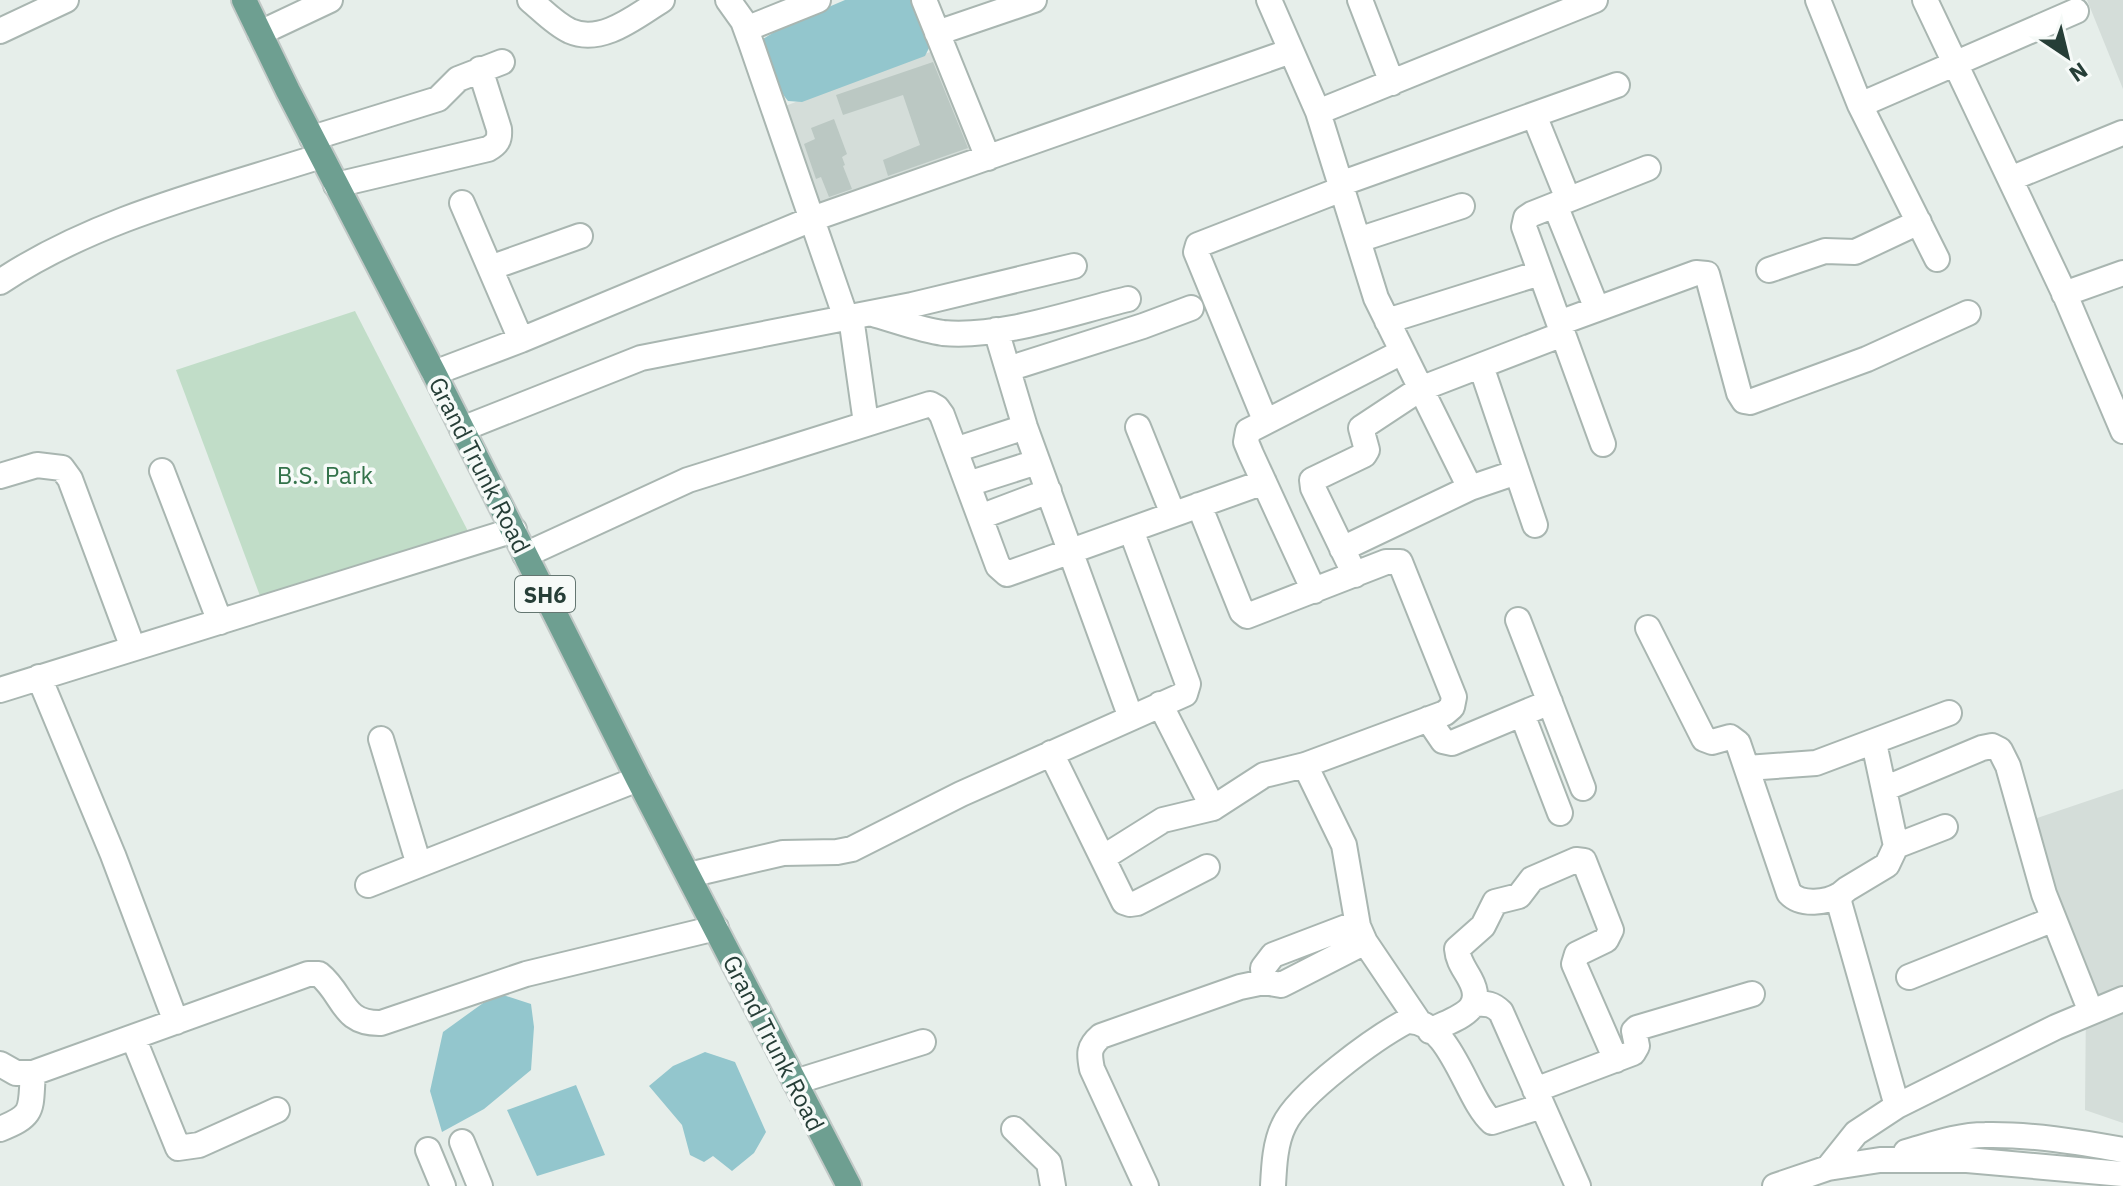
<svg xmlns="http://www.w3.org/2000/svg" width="2123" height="1186" font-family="'IBM Plex Sans',sans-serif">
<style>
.built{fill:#d4ddd9}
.green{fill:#c1ddc8}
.water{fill:#93c6cd}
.building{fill:#bbc8c3}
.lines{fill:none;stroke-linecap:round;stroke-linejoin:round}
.minor-casing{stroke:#a9b6b1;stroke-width:28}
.major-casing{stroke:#c2c9c7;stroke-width:28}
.minor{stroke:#fff;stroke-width:24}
.major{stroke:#6e9f91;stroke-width:24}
.labels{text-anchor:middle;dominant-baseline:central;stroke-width:7;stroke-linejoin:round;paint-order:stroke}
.shield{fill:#f6faf8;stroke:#647671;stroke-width:2}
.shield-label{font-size:22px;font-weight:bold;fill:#263e37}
.street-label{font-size:24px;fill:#263e37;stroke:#f6faf8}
.park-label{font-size:24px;fill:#33724a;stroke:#f6faf8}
</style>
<rect width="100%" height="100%" fill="#e6eeea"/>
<path class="built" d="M2087 0H2123V89Z
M938 49 984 156 815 216 777 109Z
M2123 789V1123L2085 1110 2086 1000 2031 820Z"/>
<path class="green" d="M355 311 471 537 263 604 176 370Z"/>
<path class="water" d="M845 0H913L929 48 925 56 802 102 788 101C776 86 763 59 763 39L784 26Z
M497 993 531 1004 534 1027 531 1070 484 1109 442 1132 430 1091 443 1032Z
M705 1052 735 1062 766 1132 754 1153 732 1171 713 1156 704 1162 690 1155 682 1125 649 1086 673 1066Z
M576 1085 605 1155 537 1176 507 1110Z"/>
<path class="building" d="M933 62 968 148 888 176 883 160 920 145 903 95 843 115 836 95Z
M834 119 847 154 842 157 845 165 843 166 852 189 829 197 821 177 816 179 804 144 815 139 811 128Z"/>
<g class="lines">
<g class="minor-casing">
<path id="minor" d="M530 0C542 10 555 24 570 31 602 45 636 16 662 0
M728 0 743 21 751 43 846 318
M924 0 988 158
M1269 0 1318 112 1376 298 1470 488
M1360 0 1392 83
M1818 0 1860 105 1937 259
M1925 0 2066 297 2123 431
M746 29 818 0
M0 31 66 0
M260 33 330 0
M937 33 1034 0
M1860 105 2076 11
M1318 112 1595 0
M1534 115 1568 199
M312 138 438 99 458 79 502 62
M2010 179 2122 133
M1340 184 1617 85
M336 185 488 149C497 144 500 140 499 129L480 69
M462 203 521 340
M1555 205 1597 309
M1358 240 1462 206
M490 268 580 236
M1769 270 1825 251 1855 252 1919 222
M0 282C96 218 212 191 321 156
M2064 294 2123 273
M876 315C898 321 921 330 943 333 1002 338 1070 313 1128 299
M851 317 866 423
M1387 321 1540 273
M1559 323 1696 273 1707 274 1739 393 1744 401 1750 402 1867 359 1968 313
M996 330 1025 427 1131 718
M1481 366 1535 525
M1008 369 1143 326 1191 308
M434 373 521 340 812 219 1291 51
M1265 420 1196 252 1198 245 1342 189
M1138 427 1173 514
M462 429 641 358 912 305 1074 266
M1603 444 1524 227 1526 218 1532 214 1648 168
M955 450 1025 427
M162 471 220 622
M0 476 37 465 62 468 70 479 133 648
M968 484 1037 462
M980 517 1049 491
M1342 549 1470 488 1517 472
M525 555 688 480 930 404 937 408 942 415 998 566 1007 574 1264 482
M1355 575 1313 488 1312 480 1364 455 1367 450 1361 428 1420 389 1563 334
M1314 591 1251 454 1246 442 1248 431 1402 352
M1518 620 1583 788
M1648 628 1704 739 1712 742 1730 737 1738 743 1789 893C1801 906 1827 903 1841 894
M39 677 113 855 176 1022
M0 690 514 530
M1160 704 1213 808
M1522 714 1560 813
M1428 719 1443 741 1452 743 1550 702
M381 739 419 865
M1874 743 1896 846 1887 865 1847 889 1841 894 1839 902 1897 1106
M1051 753 1124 902 1130 904 1137 903 1207 867
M1305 765 1344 845 1358 926 1365 942 1419 1022
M1747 768 1816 763 1949 713
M1884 789 1982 748 1992 746 2000 750 2008 766 2044 894 2091 1012
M1896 846 1945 827
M1104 857 1163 820 1213 808 1264 775 1305 765 1445 713 1452 707 1454 697 1400 562H1386L1247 616 1242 612 1199 505
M689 875 783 853 837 852 852 849 961 794 1185 694 1188 684 1131 530
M368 885 638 779
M1909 977 2054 919
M1264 982 1263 968 1273 955 1357 923
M1475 1004C1487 1003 1493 1004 1501 1012L1578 1186
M1430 1031C1454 1018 1488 1012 1470 979 1464 968 1458 961 1457 949L1483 926 1495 902 1519 896 1532 879 1576 860 1584 861 1611 930 1606 940 1577 954 1574 964 1616 1060
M133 1037 178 1148 199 1145 277 1110
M0 1064 16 1073H33L308 974H319C345 995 341 1024 381 1023L526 974 716 928
M795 1082 923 1042
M1535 1090 1633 1053 1637 1046 1634 1031 1637 1028 1752 994
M0 1129C36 1115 30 1109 33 1073
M1014 1129 1049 1163 1053 1186
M462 1142 480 1186
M428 1150 443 1186
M1906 1152C1931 1145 1958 1135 1985 1135 2030 1134 2079 1142 2123 1150
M1828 1168 1856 1133 1897 1106 2056 1027 2123 999
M1146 1186 1092 1069C1089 1054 1088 1047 1101 1036L1240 987 1264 982 1281 985 1289 981 1365 942
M1273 1186C1274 1166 1275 1143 1284 1125 1299 1093 1375 1038 1407 1021 1451 1019 1466 1100 1492 1122L1542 1106
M1775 1186 1828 1168 1880 1160H1967L2123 1174"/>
</g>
<g class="major-casing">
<path id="major" d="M244 0 288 91 434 373 638 779 849 1186"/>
</g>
<use href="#minor" class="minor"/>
<use href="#major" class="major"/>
</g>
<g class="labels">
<rect class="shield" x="515" y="576" width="60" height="36" rx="6"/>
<g class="shield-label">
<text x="545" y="594">SH6</text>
</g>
<g class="street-label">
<text transform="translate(480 465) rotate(63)">Grand Trunk Road</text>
<text transform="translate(774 1043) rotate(63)">Grand Trunk Road</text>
</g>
<g class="park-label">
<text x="325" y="475">B.S. Park</text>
</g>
</g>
<g transform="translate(2067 56) rotate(145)" stroke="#f6faf8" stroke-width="6" paint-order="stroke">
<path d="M0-6L14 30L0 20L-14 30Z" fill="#263e37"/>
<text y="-12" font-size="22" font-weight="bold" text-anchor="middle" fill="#263e37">N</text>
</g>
</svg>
